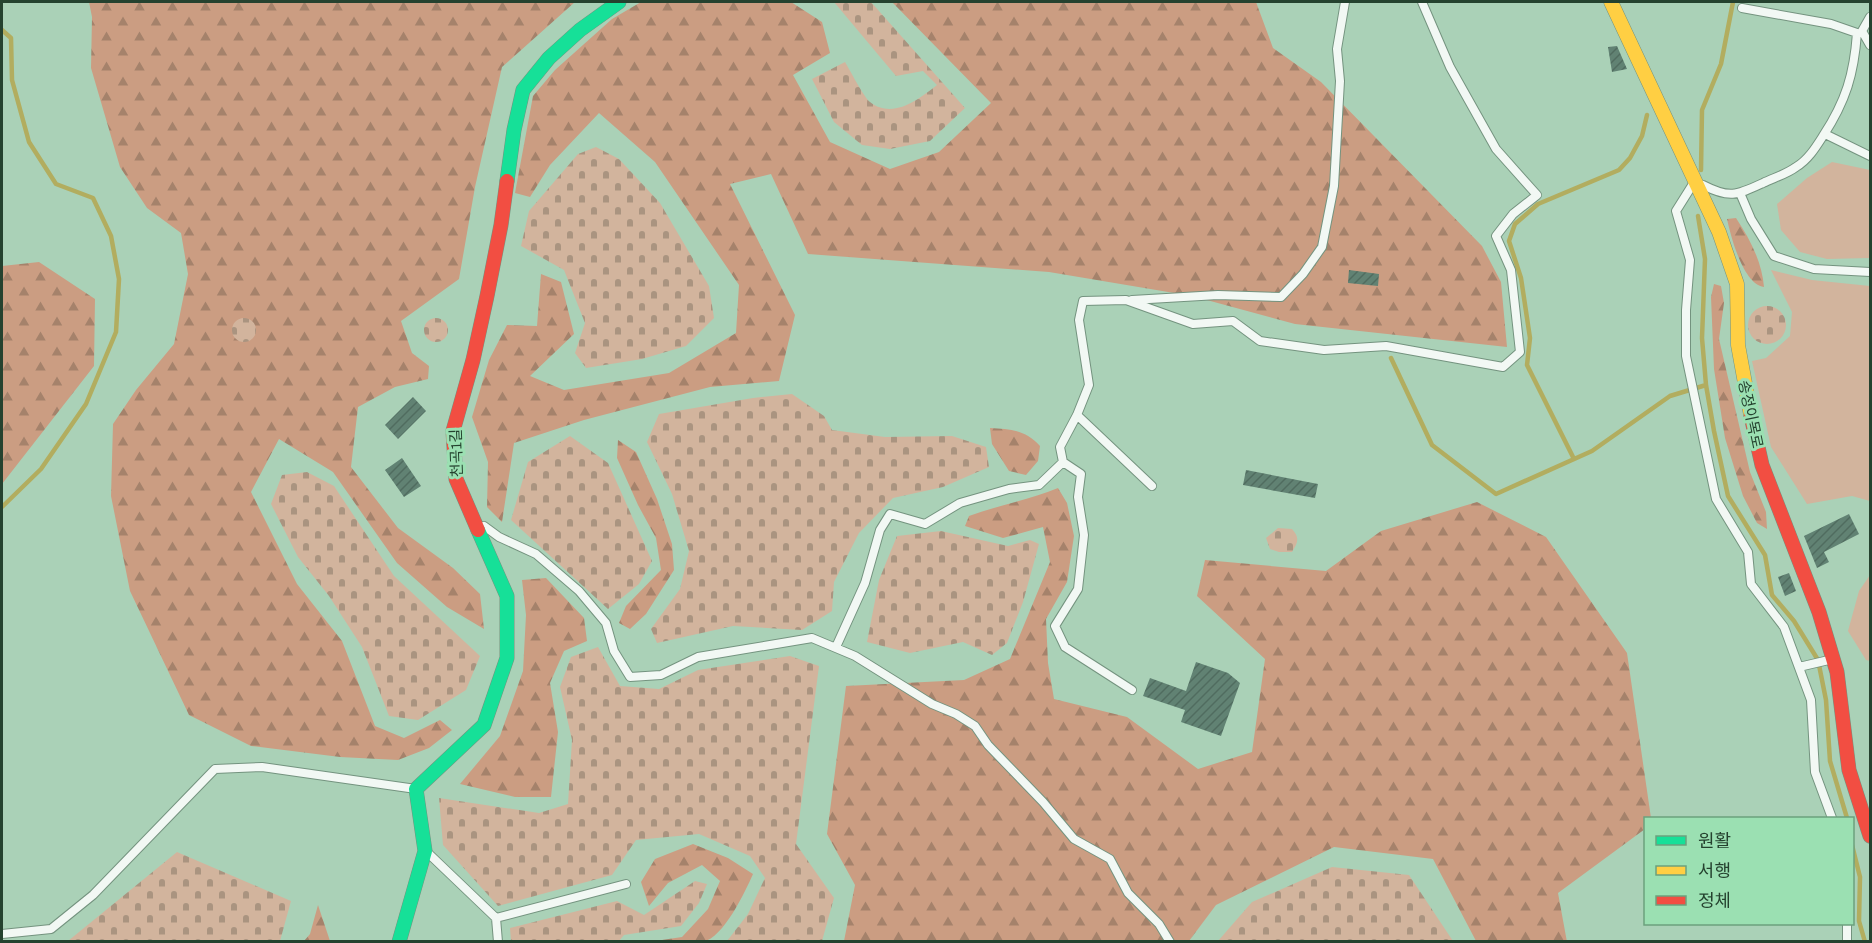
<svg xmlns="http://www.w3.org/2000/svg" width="1872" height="943" font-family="'Archivo Narrow','Noto Sans KR',sans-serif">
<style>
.green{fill:#d2b49d}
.forest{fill:url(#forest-firs)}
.cemetery{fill:url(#cemetery-stones)}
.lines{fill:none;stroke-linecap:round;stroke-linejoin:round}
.stream{stroke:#b2ad5f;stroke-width:4.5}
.building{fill:url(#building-hatch)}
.lane-casing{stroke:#74937f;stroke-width:10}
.fast-casing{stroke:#74937f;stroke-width:15}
.slow-casing{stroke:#74937f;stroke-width:15}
.jam-casing{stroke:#74937f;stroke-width:15}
.lane{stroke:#f2f8f4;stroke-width:8}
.fast{stroke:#16e098;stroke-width:14}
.slow{stroke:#ffcf43;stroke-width:14}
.jam{stroke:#f24e42;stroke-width:14}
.labels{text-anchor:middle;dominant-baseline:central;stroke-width:6;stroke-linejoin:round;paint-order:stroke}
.street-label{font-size:15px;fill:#25422f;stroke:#9be0b2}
</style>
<defs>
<pattern id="forest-firs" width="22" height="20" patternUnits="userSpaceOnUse" patternTransform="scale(1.5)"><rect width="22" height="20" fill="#cb9d82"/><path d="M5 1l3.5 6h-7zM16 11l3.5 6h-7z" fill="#a5826b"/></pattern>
<pattern id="cemetery-stones" width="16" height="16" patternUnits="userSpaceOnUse" patternTransform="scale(1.5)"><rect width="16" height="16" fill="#d2b49d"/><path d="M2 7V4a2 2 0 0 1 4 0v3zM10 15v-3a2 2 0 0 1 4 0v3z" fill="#aa9480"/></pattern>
<pattern id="building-hatch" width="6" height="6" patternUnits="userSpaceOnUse" patternTransform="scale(1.5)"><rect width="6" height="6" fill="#618273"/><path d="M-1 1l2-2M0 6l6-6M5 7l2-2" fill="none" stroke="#506c5f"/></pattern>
</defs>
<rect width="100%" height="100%" fill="#aad1b7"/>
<path class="green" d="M1832 162 1870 170V258L1827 259 1800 252 1781 230 1777 204 1807 178Z
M1771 270 1812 280 1870 286V501L1852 496 1807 504 1771 447 1752 361 1766 358 1790 336 1792 312Z
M1870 575V661L1866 660 1848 631 1859 591Z"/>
<path class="forest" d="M89 2H575L502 67 475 187 459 279 401 321 412 353 429 366 428 379 395 387 358 407 351 467 398 528 453 568 480 594 484 629 447 607 397 563 333 472 279 439 251 492 297 584 342 641 375 726 404 738 440 720 452 730 429 748 398 760 340 757 251 746 189 715 130 591 111 496 113 424 136 390 174 344 188 274 181 233 147 208 120 167 91 68 92 17Z
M641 2H791L822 22 830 53 793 75 830 142 890 169 939 152 991 103 892 2H1256L1273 48 1321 82 1482 246 1501 282 1507 347 1295 324 1192 296 1049 272 808 254 771 174 730 184 795 315 779 381 710 387 584 420 514 443 502 522 487 507 488 462 472 417 489 360 507 325 537 326 541 274 561 282 574 334 530 376 564 390 669 373 736 333 739 285 655 162 599 113 550 165 530 197 515 193 533 96 555 70 612 19Z
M1736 218C1750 239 1762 262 1764 287 1743 284 1731 237 1727 219Z
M39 262 95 299 94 366 2 484V266Z
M1714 284 1721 286 1724 303 1719 339 1750 472 1766 512 1767 529 1757 523 1743 496 1725 438 1714 369 1711 297Z
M990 428C1010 429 1026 430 1040 446L1038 461 1026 475 1009 471 992 444Z
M618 440 636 452 657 499 672 544 674 570 646 614 630 629 619 623 626 606 661 570 656 538 638 505 617 458Z
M1058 488 1067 503 1074 536 1067 582 1046 619 1048 663 1054 699 1127 717 1198 769 1252 752 1265 659 1197 596 1205 560 1326 571 1381 531 1477 502 1546 537 1627 653 1651 818H1646L1645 829 1558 893 1567 942 1476 941 1433 859 1334 847 1216 905 1189 941H844L855 885 827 834 846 686 964 680 1010 659 1050 562 1043 527 1003 538 965 526 969 516C999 505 1029 500 1058 488Z
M546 578 584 618 587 641 564 651 550 683 558 732 551 797H515L460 784 500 736 523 671 526 615 522 580Z
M693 844 728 858 753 874C745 892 724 937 703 942 688 943 670 942 655 941L682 937 708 909 720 881 702 865 668 883 649 906 641 882 655 859Z
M318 905 330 941H304L310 934Z"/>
<path class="cemetery" d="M834 2H871L965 108 930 141 890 149 862 145 834 122 812 79 845 62C850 70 863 96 870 102 893 120 919 99 937 85L923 71 896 76Z
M596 147 619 159 660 203 709 286 714 318 686 346 642 359 586 368 575 353 585 323 564 270 521 246 529 211 578 154Z
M1748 325a19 19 0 1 1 38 0a19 19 0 1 1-38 0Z
M232 330a12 12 0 1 1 24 0a12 12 0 1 1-24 0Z
M424 330a12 12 0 1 1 24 0a12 12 0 1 1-24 0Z
M792 394 824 416 832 430 885 437 952 436 986 447 989 467 943 487 893 498 859 533 834 582 832 611 802 630 733 626 657 643 651 629 680 589 689 551 672 494 647 442 659 414 753 398Z
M570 436 608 463 652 561 639 584 608 609 511 520 528 462Z
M307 472 334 486 394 576 480 656 466 690 418 720 389 716 362 647 329 596 298 557 271 504 282 475Z
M1278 528 1292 529C1300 538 1298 542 1292 552H1279L1270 549 1266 538Z
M941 531 1008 546 1030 540 1039 544 1023 602 1007 643 992 655 963 642 910 653 867 642 879 580 897 536Z
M598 647 620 686 659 689 698 670 790 656 819 666 796 844 834 898 822 941H727L748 914 765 878 750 856 699 834 636 840 612 875 498 906 443 845 439 798 539 813 568 804 572 740 560 687 571 657Z
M177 852 291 901 280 941H68Z
M1332 867 1409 875 1453 941H1218L1252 902Z
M695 881 707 884 699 903 681 926 624 935 619 941H511L510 928 617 901 644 915Z"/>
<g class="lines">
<path class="stream" d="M2 30 11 38 12 80 29 142 56 184 93 198 111 236 119 279 116 332 86 404 41 469 2 507
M1701 170 1702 110 1721 64 1733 2
M1698 216 1705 259 1702 338 1706 385 1714 431 1728 496 1765 555 1772 595 1794 621 1818 660 1826 700 1830 761 1847 818
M1391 358 1432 445 1496 494 1592 451 1670 396 1706 385
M1574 459 1527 365 1530 338 1521 278 1509 241 1515 224 1538 204 1619 170 1630 158 1642 136 1647 115
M1852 845 1860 877 1859 921 1865 942"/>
</g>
<path class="building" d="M1617 46 1627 69 1612 72 1608 47Z
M1349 270 1379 274 1378 286 1348 283Z
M413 397 426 411 398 439 385 425Z
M402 458 421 486 404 497 385 470Z
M1246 470 1318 484 1315 498 1243 485Z
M1849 514 1859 534 1824 552 1829 562 1817 568 1804 536Z
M1789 573 1796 591 1785 596 1778 577Z
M1196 662 1228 673 1240 683 1221 736 1181 722 1185 710 1143 696 1150 678 1186 691Z"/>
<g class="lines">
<g class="lane-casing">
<path id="lane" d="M1870 17 1862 31 1870 45
M1825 134 1870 156
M1693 184 1676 211 1690 260 1686 310V356L1716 499 1748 552 1751 584 1784 627 1811 700 1815 772 1832 818
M1703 185C1730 199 1737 195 1763 183 1773 178 1787 174 1796 167 1808 160 1816 147 1823 136 1846 101 1854 74 1857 33L1831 24 1742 8
M1740 193 1751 219 1774 256 1814 269 1870 272
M1132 300 1218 295 1281 297 1303 274 1322 247 1334 186 1340 81 1337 49 1345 2
M1077 415 1152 486
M484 526 499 537 536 554 579 591 606 623 614 651 630 677 661 675 698 657 812 638 855 656 932 704 956 714 975 726 988 745 1043 802 1074 839 1110 859 1128 893 1159 924 1170 942
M836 647 865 583 880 530 890 514 925 524 960 503 1009 489 1039 485 1063 462
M1799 667 1833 659
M1132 690 1065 647 1055 626 1078 589 1084 535 1078 497 1081 474 1063 462 1060 447 1077 415 1089 385 1079 320 1083 301 1126 300 1193 324 1233 321 1260 341 1324 350 1386 346 1503 367 1520 352 1511 270 1496 236 1513 214 1537 195 1496 149 1450 67 1422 2
M428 853 496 918 626 884
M496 918 498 942
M2 934 51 929 93 895 215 769 262 767 416 789
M1847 942V924"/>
</g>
<g class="fast-casing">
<path id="fast" d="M507 181 514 130 523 90 549 58 580 30 619 2
M399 942 425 851 416 789 484 725 507 658V596L478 530"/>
</g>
<g class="slow-casing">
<path id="slow" d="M1611 2 1719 232 1737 284 1738 345 1751 416"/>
</g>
<g class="jam-casing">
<path id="jam" d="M1751 416 1762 465 1819 612 1837 672 1849 770 1870 836
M478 530 456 479 453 431 473 360 487 296 501 225 507 181"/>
</g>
<use href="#lane" class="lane"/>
<use href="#fast" class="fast"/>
<use href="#slow" class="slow"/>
<use href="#jam" class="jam"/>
</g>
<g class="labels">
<g class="street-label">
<text transform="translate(1751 414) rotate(78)">송정이목로</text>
<text transform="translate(456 453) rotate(-92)">천곡1길</text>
</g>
</g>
<rect width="1872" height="943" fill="none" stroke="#25422f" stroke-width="6"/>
<rect x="1644" y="817" width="210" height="108" fill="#9be0b2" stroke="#6ca17e" stroke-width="1.5"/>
<rect x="1656" y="836" width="30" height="9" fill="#16e098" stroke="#6ca17e" stroke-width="1.5"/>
<text x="1698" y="847" font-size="18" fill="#25422f">원활</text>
<rect x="1656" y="866" width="30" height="9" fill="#ffcf43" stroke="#6ca17e" stroke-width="1.5"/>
<text x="1698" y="877" font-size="18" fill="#25422f">서행</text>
<rect x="1656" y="896" width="30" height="9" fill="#f24e42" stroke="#6ca17e" stroke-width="1.5"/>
<text x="1698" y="907" font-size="18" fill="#25422f">정체</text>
</svg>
